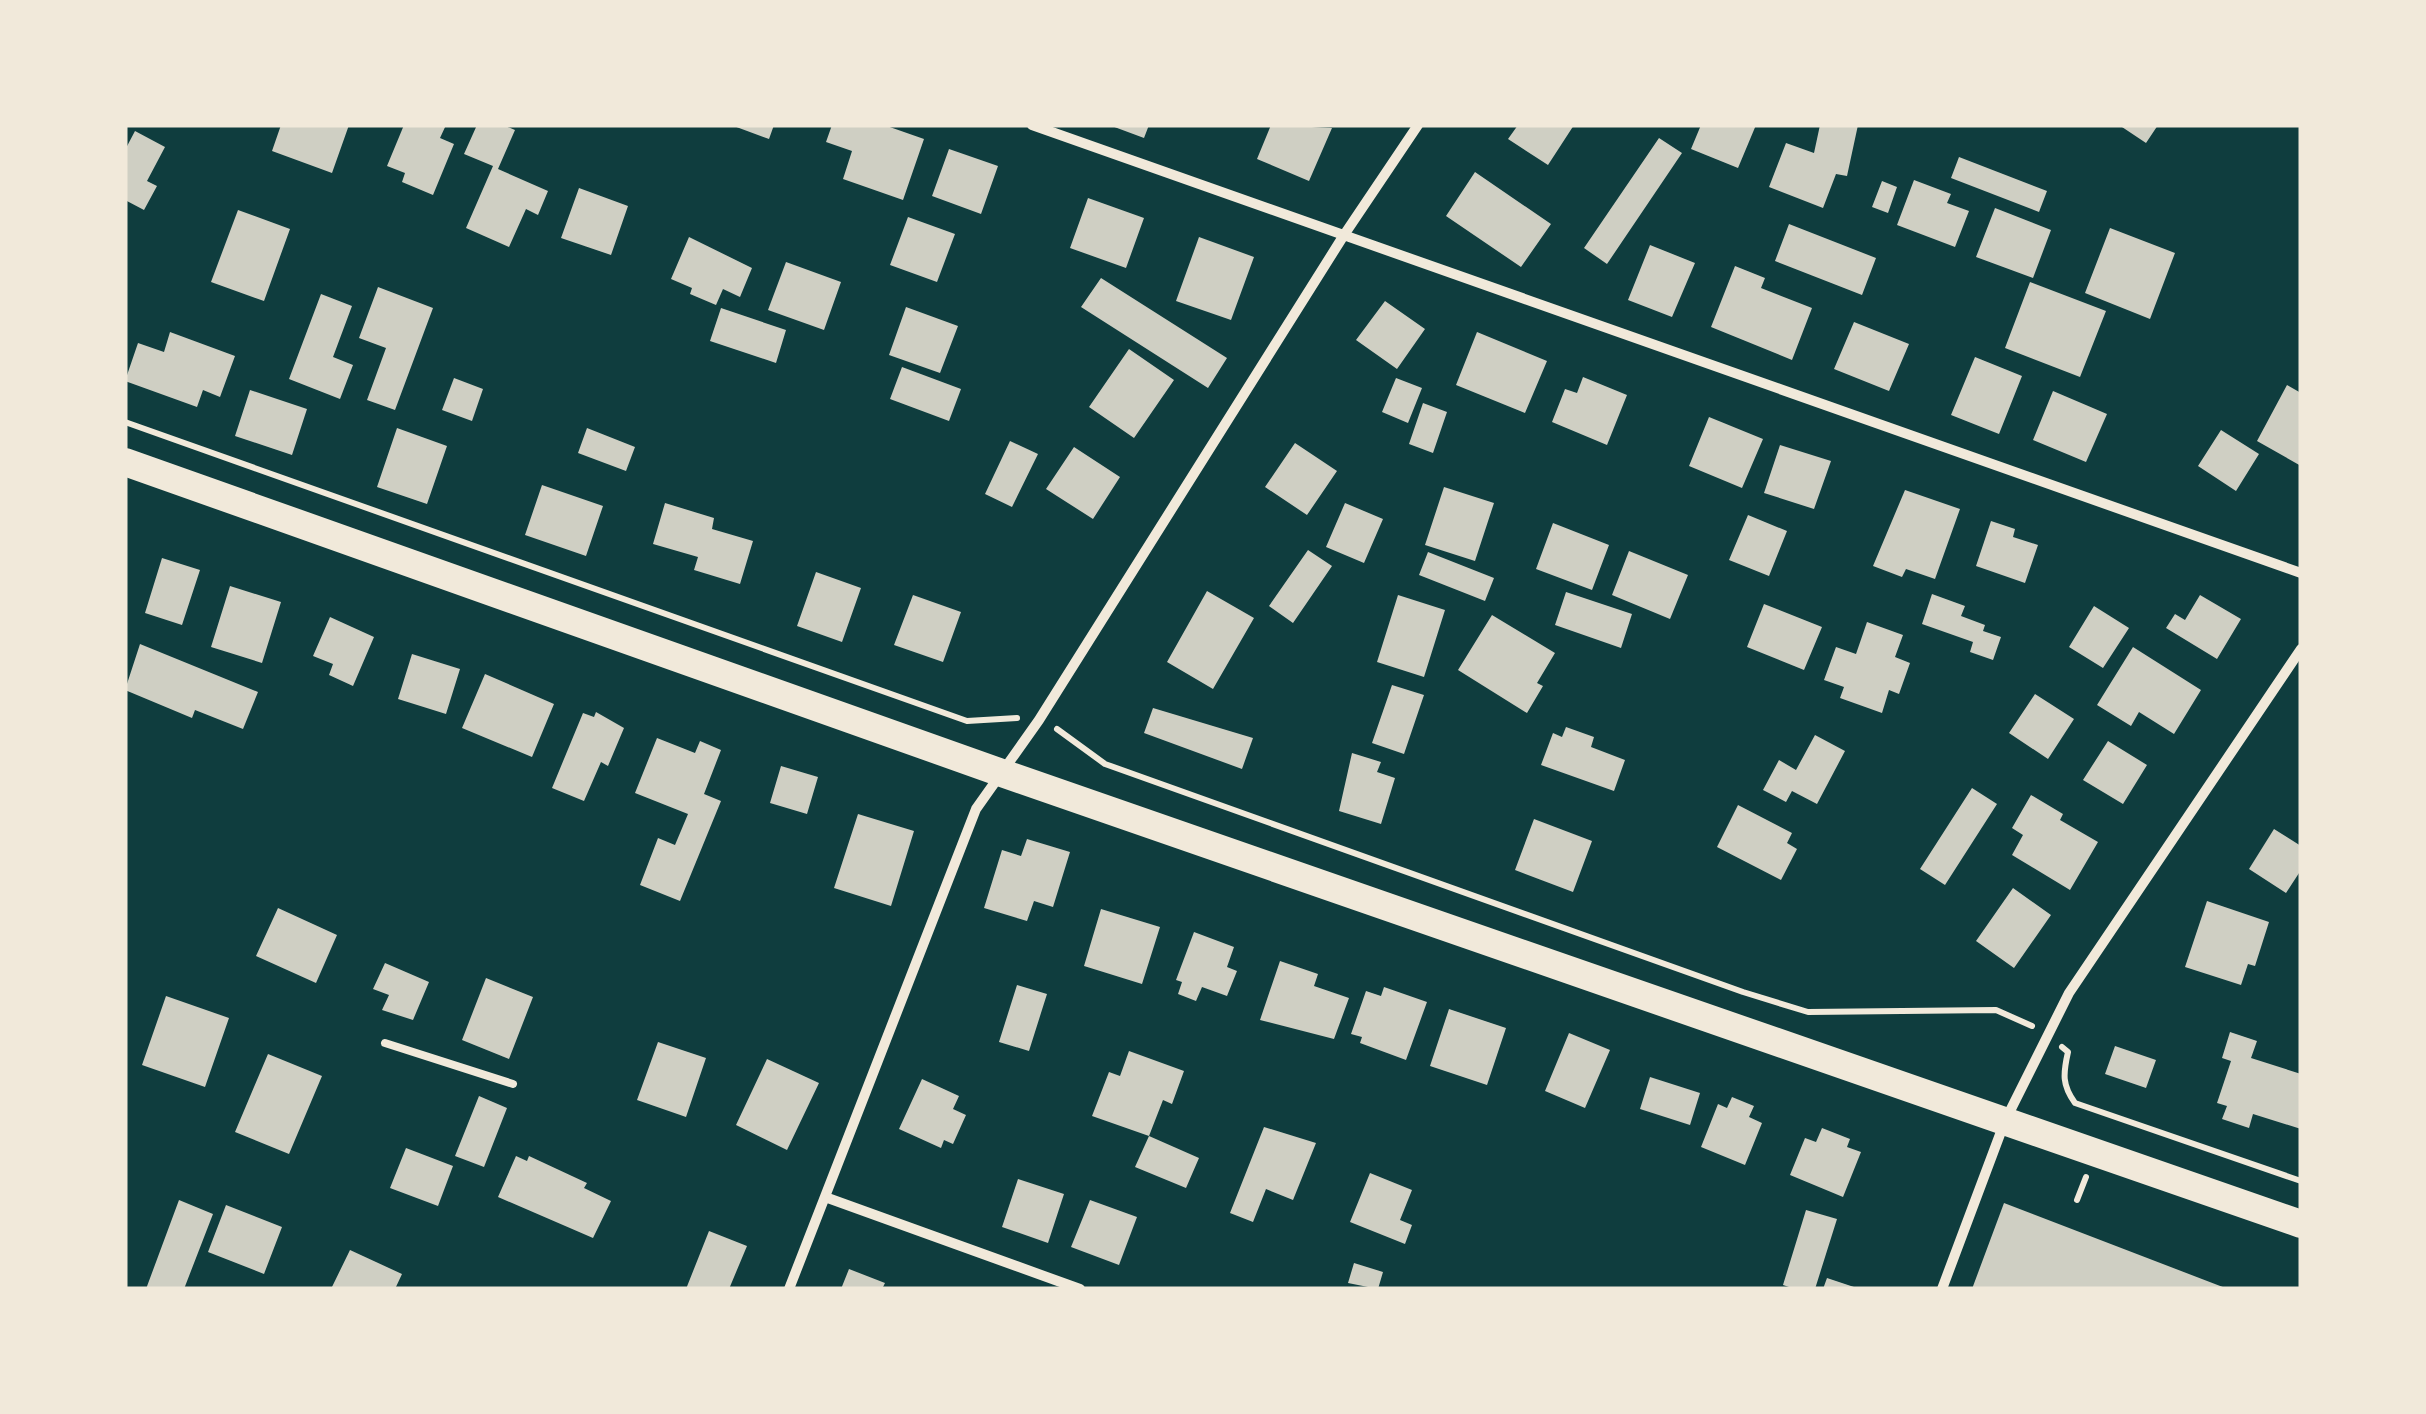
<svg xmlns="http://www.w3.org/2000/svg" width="2426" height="1414" font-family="Jost,sans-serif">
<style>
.building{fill:#cfcfc3}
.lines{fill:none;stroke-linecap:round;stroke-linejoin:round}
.path{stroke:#f1e9da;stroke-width:6}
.service{stroke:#f1e9da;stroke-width:8}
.minor{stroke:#f1e9da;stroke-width:10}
.trunk{stroke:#f1e9da;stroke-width:28}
</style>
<rect width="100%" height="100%" fill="#0f3d3e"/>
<path class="building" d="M281 125H349L332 173 272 151Z
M404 125H446L440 138 454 144 433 195 402 182 405 173 387 166Z
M477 125H503L515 130 498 169 548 191 538 215 526 209 509 247 466 228 493 166 464 154Z
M731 125H774L769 139Z
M832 125H884L924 139 903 200 843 179 852 151 826 142Z
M1109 125H1149L1144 138Z
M1271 125 1332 128 1309 181 1257 159Z
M1518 125H1574L1548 165 1508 139Z
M1701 125H1756L1738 168 1691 149Z
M1820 125H1858L1847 176 1836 174 1823 208 1769 187 1786 143 1814 153Z
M2119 125H2158L2146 143Z
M135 131 165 147 147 181 157 186 144 210 125 200V150Z
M1659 138 1682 153 1607 264 1584 248Z
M949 149 998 166 981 214 932 196Z
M1959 157 2047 191 2039 212 1951 178Z
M1475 172 1551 224 1521 267 1446 216Z
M1914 180 1951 194 1947 203 1969 211 1955 247 1897 225Z
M1882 181 1897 187 1888 213 1872 207Z
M579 188 628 206 611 255 561 238Z
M1088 198 1144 218 1126 268 1070 248Z
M1995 208 2051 230 2033 278 1976 257Z
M238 210 290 229 264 301 211 282Z
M908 217 955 234 937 282 890 265Z
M1789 224 1876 258 1862 295 1775 261Z
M2110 228 2175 253 2150 319 2085 293Z
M689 237 752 268 740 297 723 289 716 305 690 294 692 288 671 279Z
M1199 237 1254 257 1231 320 1176 301Z
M1650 245 1695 263 1672 317 1628 300Z
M786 262 841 282 824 330 768 310Z
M1735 266 1765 278 1761 288 1812 308 1792 360 1711 327Z
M1101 278 1227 358 1208 388 1081 307Z
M2030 282 2106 311 2080 377 2005 348Z
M378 287 433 308 395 410 367 400 386 348 359 338Z
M321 294 352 306 333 357 353 365 340 399 289 379Z
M1385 301 1425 329 1397 369 1356 340Z
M906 307 958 326 940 373 889 355Z
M721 308 786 330 776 363 710 341Z
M1854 322 1909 344 1889 391 1834 369Z
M170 332 235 356 220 397 203 390 197 407 125 381 138 343 164 352Z
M1477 332 1547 361 1525 413 1456 385Z
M1129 349 1174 380 1134 438 1089 407Z
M1975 357 2022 376 1999 434 1951 415Z
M902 367 961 389 949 421 890 399Z
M1583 377 1627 395 1607 445 1552 422 1565 389 1577 393Z
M454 378 483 389 472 421 442 410Z
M1396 378 1422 388 1408 423 1382 412Z
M2287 385 2301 393V466L2257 441Z
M250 390 307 409 292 455 235 436Z
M2053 391 2107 414 2086 462 2033 440Z
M1423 403 1447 412 1433 453 1409 444Z
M1709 417 1763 439 1742 488 1689 466Z
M397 428 447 446 427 504 377 487Z
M587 428 635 447 626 471 578 453Z
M2221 430 2259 454 2236 491 2198 466Z
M1010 441 1038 454 1012 507 985 494Z
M1295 443 1337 471 1307 515 1265 487Z
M1780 445 1831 461 1814 509 1764 493Z
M1074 447 1120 477 1093 519 1046 489Z
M542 485 603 506 586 556 525 535Z
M1444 487 1494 503 1475 561 1425 545Z
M1905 490 1960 509 1935 579 1906 569 1902 577 1873 566Z
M665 503 714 518 712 529 753 541 740 584 694 570 698 557 653 544Z
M1345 503 1383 519 1364 563 1326 547Z
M1748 515 1787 531 1769 576 1729 560Z
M1991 521 2015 529 2013 537 2038 545 2025 583 1976 566Z
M1553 523 1609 545 1592 590 1536 569Z
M1308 550 1332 566 1293 623 1269 606Z
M1629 551 1688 575 1670 619 1612 595Z
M1428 552 1494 578 1485 601 1419 575Z
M162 558 200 570 182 625 145 613Z
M816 572 861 588 842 642 797 626Z
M230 586 281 602 262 663 211 647Z
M1207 591 1254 618 1213 689 1167 662Z
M1566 592 1632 614 1621 648 1555 625Z
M1932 594 1965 606 1961 616 1985 625 1983 631 2001 637 1993 660 1970 652 1973 642 1922 624Z
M913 595 961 612 943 662 894 645Z
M1398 595 1445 610 1424 677 1377 662Z
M2200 595 2241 619 2217 659 2166 628 2175 614 2185 620Z
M1764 604 1822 627 1804 670 1747 647Z
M2094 606 2129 628 2103 668 2069 647Z
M1492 615 1555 653 1537 683 1543 686 1527 713 1458 670Z
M330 617 374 637 353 686 329 675 333 664 313 656Z
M1867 622 1903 635 1895 657 1910 663 1899 694 1889 690 1882 713 1840 698 1844 687 1824 680 1836 647 1856 654Z
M140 644 258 692 243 729 195 710 192 718 125 690Z
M2133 647 2201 690 2174 734 2139 712 2131 726 2097 705Z
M412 654 460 669 446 714 398 699Z
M485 674 554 704 532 757 462 728Z
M1392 685 1424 695 1404 754 1372 743Z
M2035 694 2074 719 2048 759 2009 733Z
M1153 708 1253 738 1242 769 1144 733Z
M596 712 624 728 608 766 601 762 584 801 552 788 583 713 594 717Z
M1566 727 1594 737 1591 747 1625 760 1614 791 1541 765 1553 733 1562 737Z
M1815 735 1845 751 1817 804 1792 791 1786 802 1763 790 1779 760 1796 770Z
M657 738 695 753 700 741 721 750 704 794 721 801 680 901 640 885 658 838 675 845 688 814 635 793Z
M2108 741 2147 765 2123 804 2083 780Z
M1352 753 1381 762 1377 772 1395 778 1381 824 1339 811Z
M781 766 818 777 807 814 770 803Z
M1972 788 1997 804 1945 885 1920 869Z
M2031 795 2063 814 2060 820 2098 842 2070 890 2012 855 2023 835 2012 828Z
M1738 805 1792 833 1787 843 1797 849 1781 880 1717 847Z
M858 814 914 831 891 906 834 888Z
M1534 819 1592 841 1573 892 1515 870Z
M2274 829 2301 846V870L2286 893 2249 869Z
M1027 839 1070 852 1053 907 1034 901 1027 921 984 908 1002 850 1021 856Z
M2013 888 2051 915 2014 968 1976 941Z
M2207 901 2269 922 2255 966 2248 964 2241 985 2185 967Z
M278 908 337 935 316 983 256 956Z
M1101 909 1160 927 1142 984 1084 966Z
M1194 932 1234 947 1227 967 1237 971 1227 996 1202 987 1196 1001 1178 994 1182 982 1176 980Z
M1280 961 1318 974 1314 986 1349 998 1334 1039 1260 1020Z
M385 963 429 982 413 1020 382 1010 389 995 373 989Z
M486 978 533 997 509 1059 462 1040Z
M1017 985 1047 994 1029 1051 999 1042Z
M1384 987 1427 1002 1406 1060 1360 1043 1362 1037 1351 1034 1366 991 1381 996Z
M166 996 229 1018 205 1087 142 1065Z
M1449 1009 1506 1028 1487 1085 1430 1066Z
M2230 1032 2257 1041 2251 1058 2301 1074V1129L2253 1114 2249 1128 2222 1119 2227 1106 2217 1103 2231 1061 2222 1058Z
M1569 1033 1610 1050 1585 1108 1545 1091Z
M658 1042 706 1058 686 1117 637 1100Z
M2115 1046 2156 1060 2146 1088 2105 1074Z
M1129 1051 1184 1071 1172 1104 1163 1100 1149 1136 1092 1116 1109 1072 1120 1076Z
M268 1054 322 1076 289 1154 235 1132Z
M767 1059 819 1083 787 1150 736 1125Z
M1650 1077 1700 1093 1690 1125 1640 1109Z
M922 1079 959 1096 953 1109 966 1115 953 1144 944 1140 941 1148 899 1129Z
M479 1096 507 1108 484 1167 455 1156Z
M1732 1097 1754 1106 1749 1117 1762 1123 1745 1165 1701 1147 1718 1104 1727 1108Z
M1264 1127 1316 1143 1293 1200 1266 1189 1253 1222 1230 1213Z
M1822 1128 1850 1139 1847 1147 1861 1152 1843 1197 1790 1175 1805 1138 1816 1142Z
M1149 1136 1199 1158 1186 1188 1135 1167Z
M406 1148 453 1166 438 1206 390 1188Z
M516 1156 527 1161 529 1156 587 1183 584 1188 611 1201 593 1238 498 1197Z
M1370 1173 1412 1190 1400 1220 1412 1225 1405 1244 1350 1222Z
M1018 1179 1064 1194 1048 1243 1002 1227Z
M179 1200 213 1214 184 1289H146Z
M1090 1200 1137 1217 1119 1265 1071 1247Z
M2004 1203 2228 1289H1972Z
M226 1205 282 1227 264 1274 208 1252Z
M1806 1210 1837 1219 1815 1289H1795L1783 1285Z
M709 1231 747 1246 729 1289H686Z
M350 1250 402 1274 395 1289H331Z
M1354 1263 1383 1272 1378 1289 1348 1283Z
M849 1269 885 1283 882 1289H841Z
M1827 1278 1857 1288 1856 1289H1823Z"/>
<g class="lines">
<path class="path" d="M125 422 967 721 1017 718
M1057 729 1105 764 1743 992 1808 1012 1996 1010 2032 1026
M2062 1047 2068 1052C2063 1074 2062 1085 2075 1103L2301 1181
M2077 1200 2086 1177"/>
<path class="service" d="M385 1043 513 1084"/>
<path class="minor" d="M1032 125 2301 573
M825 1197 1080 1289
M789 1289 976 809 1039 720 1344 235 1418 125
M1942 1289 2005 1121 2069 993 2301 649"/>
<path class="trunk" d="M125 462 999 772 2301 1224"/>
</g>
<rect width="2426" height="1414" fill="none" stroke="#f1e9da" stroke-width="255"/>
</svg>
